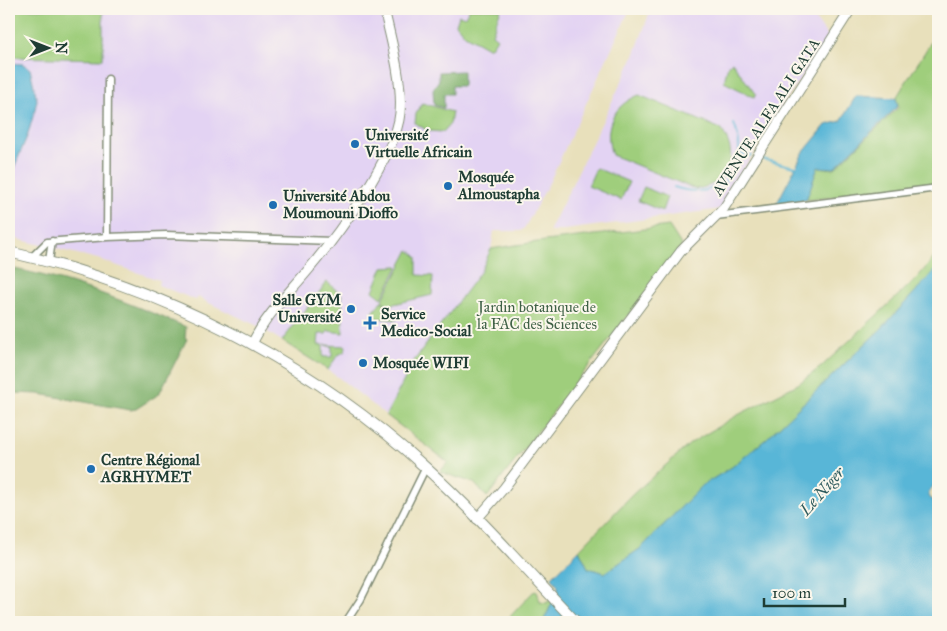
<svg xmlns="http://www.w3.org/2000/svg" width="947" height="631" font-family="'IM FELL Great Primer',serif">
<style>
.built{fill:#e3d3f3}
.green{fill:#9fce7c;stroke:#5f8658}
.forest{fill:#7fb16c;stroke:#4f7750}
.water{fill:#59b6d7;stroke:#3c7a86}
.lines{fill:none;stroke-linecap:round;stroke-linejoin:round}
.stream{stroke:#59b6d7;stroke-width:2}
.minor-casing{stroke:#848e78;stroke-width:9}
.tertiary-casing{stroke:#848e78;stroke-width:11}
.primary-casing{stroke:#848e78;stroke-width:12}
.minor{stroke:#fff;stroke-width:6}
.tertiary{stroke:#fff;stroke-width:9}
.primary{stroke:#fff;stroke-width:10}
.poi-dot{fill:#1f6fb2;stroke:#fbf7ec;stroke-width:2}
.labels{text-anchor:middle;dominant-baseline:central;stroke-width:4;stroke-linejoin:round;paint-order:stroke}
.street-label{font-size:15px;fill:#1f3d34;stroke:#fbf7ec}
.poi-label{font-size:15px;font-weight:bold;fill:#1f3d34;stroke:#fbf7ec;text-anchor:start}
.park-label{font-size:15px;fill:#3f6146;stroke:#fbf7ec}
.water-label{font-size:16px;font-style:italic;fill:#2e5b5d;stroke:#fbf7ec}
</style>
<rect width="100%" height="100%" fill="#fbf7ec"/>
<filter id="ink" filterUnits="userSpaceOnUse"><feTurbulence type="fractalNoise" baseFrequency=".02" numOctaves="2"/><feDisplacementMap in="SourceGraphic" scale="10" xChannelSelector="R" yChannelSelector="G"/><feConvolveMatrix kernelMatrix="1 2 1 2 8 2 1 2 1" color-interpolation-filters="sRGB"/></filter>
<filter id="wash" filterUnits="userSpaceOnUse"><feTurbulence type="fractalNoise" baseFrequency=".0096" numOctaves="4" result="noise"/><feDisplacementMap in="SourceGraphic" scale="20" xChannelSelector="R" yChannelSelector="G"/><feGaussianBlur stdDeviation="1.12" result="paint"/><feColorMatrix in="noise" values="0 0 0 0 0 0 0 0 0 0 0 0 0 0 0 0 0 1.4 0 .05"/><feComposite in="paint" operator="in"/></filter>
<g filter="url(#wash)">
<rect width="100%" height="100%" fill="#e8e0bb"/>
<path class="built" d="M9 9H630L549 183 525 227 521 231H494L491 249 481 271 405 379 386 415 338 377 260 327 209 303 198 297 196 300 158 285 159 280 98 259 9 237Z
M651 9H808L829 38 777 112 721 209 549 232 634 56Z"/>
<path class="green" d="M9 9H103V59L9 57Z
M469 9H501L492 34 497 38 492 46 488 48 465 35 456 24 459 15 465 17Z
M938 31V186L806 200 818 167 834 169 899 107 896 98Z
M732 62 756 95 754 97 724 82 728 65Z
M639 95 721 129C741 157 729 185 695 189L612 155C603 128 612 106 639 95Z
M422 103 452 112 450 124 443 132 428 131 415 123 416 114Z
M596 168 629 182 621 200 588 186Z
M644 187 667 197 662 211 638 201Z
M669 226 682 246 487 497 474 483 440 472 448 462 386 415 414 361 481 271 491 249C550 239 609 234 669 226Z
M409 250 417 257V275L433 276 432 295 390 305 382 301Z
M938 253V267L881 329 765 440 732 467 703 485 641 548 605 573 588 568 579 550 633 494 691 443 736 416 798 384 821 367 917 278Z
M398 266V267L382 298 373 291 383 267Z
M327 282 342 295 343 333 328 331 326 334H319L318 345H323V357H332V347L325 345 346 346 345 351 337 356 328 370 282 341Z
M381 301 391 307 397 320 375 318 372 314Z
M537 591 540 602 547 603 549 600 552 603 543 622H505L533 592Z"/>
<path class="forest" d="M463 71V86H452V94H444V108L434 105 433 89 439 80V72Z
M9 268C70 279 129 303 186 327L185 338 187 339 159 394 136 409 130 410 39 394 12 393 9 428Z"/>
<path class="water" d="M9 63 23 64 30 69 37 100 35 109 28 134 9 180Z
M856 96 896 98 898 106 834 168 818 167 806 200 776 205 803 153 826 125 841 121Z
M938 267V481L929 491V496L931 499 938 502V622H543L558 591V586L552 577 579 550 588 568 605 573 641 548 703 485 732 467 765 440 881 329Z"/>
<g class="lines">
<path class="stream" d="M738 154 752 156
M762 159 795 167
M674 187C720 203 752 169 734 124"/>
</g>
</g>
<g filter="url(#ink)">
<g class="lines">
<g class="minor-casing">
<path id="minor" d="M716 216 938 188
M107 237 108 79
M32 257 47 242 107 237 166 235 332 241
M49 261 52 241
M346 622 361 599 426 467"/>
</g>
<g class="tertiary-casing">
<path id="tertiary" d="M252 344C265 316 289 293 309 269 337 236 396 156 400 113 403 83 391 39 384 9
M477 519 504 488 681 251 724 208 851 9"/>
</g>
<g class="primary-casing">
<path id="primary" d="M9 252C163 287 309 361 426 468 479 516 527 571 576 622"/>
</g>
<use href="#minor" class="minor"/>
<use href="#tertiary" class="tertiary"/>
<use href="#primary" class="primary"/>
</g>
</g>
<g class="poi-dot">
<circle cx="355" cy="144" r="5"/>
<circle cx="448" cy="186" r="5"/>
<circle cx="273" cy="205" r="5"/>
<circle cx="351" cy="309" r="5"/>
<path d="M367.5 315.5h5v5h5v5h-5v5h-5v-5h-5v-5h5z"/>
<circle cx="363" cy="363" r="5"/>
<circle cx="91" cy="469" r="5"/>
</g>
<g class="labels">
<g class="street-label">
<text transform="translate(766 117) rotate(-57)">AVENUE ALFA ALI GATA</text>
</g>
<g class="poi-label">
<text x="365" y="135">Université<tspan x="365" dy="17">Virtuelle Africain</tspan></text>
<text x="458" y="177">Mosquée<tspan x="458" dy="17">Almoustapha</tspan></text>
<text x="283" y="196">Université Abdou<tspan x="283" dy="17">Moumouni Dioffo</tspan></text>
<text x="341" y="300" text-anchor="end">Salle GYM<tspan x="341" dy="17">Université</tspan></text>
<text x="381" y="314">Service<tspan x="381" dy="17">Medico-Social</tspan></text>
<text x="373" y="363">Mosquée WIFI</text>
<text x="101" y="460">Centre Régional<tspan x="101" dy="17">AGRHYMET</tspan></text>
</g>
<g class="park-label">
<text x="537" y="307">Jardin botanique de<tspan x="537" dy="17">la FAC des Sciences</tspan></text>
</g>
<g class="water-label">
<text transform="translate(822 491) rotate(-49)">Le Niger</text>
</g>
</g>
<rect width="947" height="631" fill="none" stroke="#fbf7ec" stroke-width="30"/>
<g transform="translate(48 48) rotate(90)" stroke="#fbf7ec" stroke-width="4" paint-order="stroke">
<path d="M0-4L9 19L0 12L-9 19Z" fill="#1f3d34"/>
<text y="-8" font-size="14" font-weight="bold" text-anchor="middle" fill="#1f3d34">N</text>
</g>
<path d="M764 598v8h81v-8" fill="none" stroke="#1f3d34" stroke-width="2.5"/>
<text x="772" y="598" font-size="15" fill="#1f3d34" stroke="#fbf7ec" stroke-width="4" paint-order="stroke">100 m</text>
</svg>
